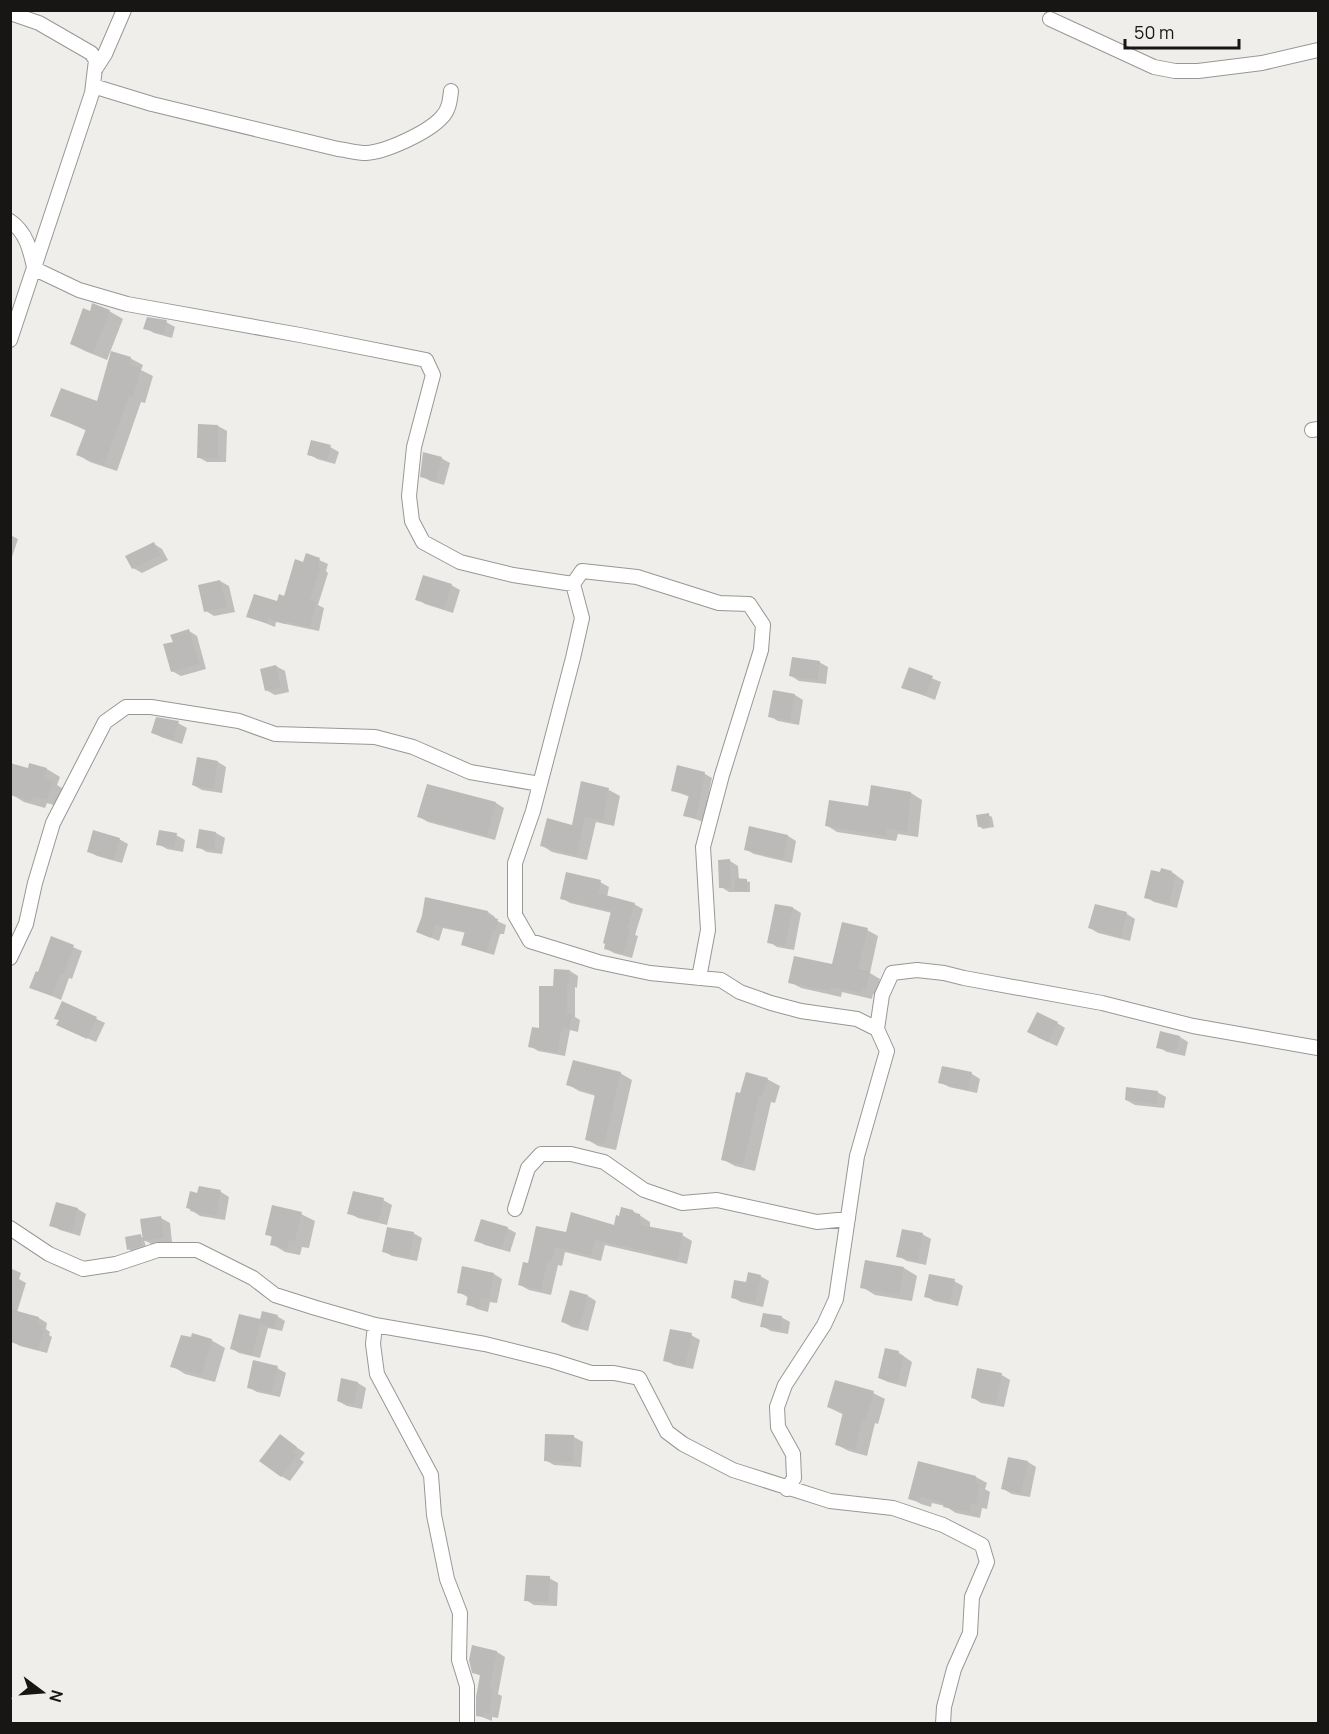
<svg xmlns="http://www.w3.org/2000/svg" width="1329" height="1734" font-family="Manrope,sans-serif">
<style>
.shadow{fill:#0003}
.building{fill:#bcbab8}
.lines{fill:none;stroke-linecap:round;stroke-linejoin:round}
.street-casing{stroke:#999795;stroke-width:16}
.street{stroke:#fff;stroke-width:14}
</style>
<rect width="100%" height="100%" fill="#f0eeeb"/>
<path class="shadow" d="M109 311 123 319 107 360 85 351 71 344 90 313Z
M166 322 175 327 172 338 154 333 145 328Z
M130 358 143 365 141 370 153 376 145 403 141 402 117 471 90 462 78 455 87 431 52 415 98 403Z
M199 426H218L227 431 226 462H207L198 457Z
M330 447 339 452 335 464 317 459 309 454Z
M441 458 450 463 444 485 430 481 422 476Z
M10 535 18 539 10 563Z
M154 544 162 549 168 560 142 573 133 568Z
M319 560 328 564 326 571 328 573 318 605 324 608 319 631 276 622 275 627 248 616 278 603 285 597 304 564Z
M220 581 229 586 235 612 214 616 206 611Z
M451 585 460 590 453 613 425 604 417 599Z
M189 631 197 636 206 669 181 676 172 671 174 643Z
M819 662 828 667 826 684 799 681 791 676Z
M276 666 285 671 289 692 275 695 266 690Z
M909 669 941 682 935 700 903 687Z
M795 695 803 700 799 725 778 721 769 716Z
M178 723 187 728 182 744 161 737 153 733Z
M218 762 226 767 222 793 202 790 193 785Z
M678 767 705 774 712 778 703 822 685 815 690 797 672 790Z
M47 769 60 777 57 785 65 790 60 807 47 803 45 808 24 802 11 794 29 770Z
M609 790 620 796 614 826 596 822 587 860 552 852 541 845 573 827Z
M911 793 922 800 918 837 898 834 896 841 837 832 826 825Z
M496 803 504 808 495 840 428 822 419 817Z
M988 815 992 817 994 827 983 829 979 826Z
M201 831 216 833 225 838 222 854 207 852 198 847Z
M176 835 185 840 183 852 167 849 158 844Z
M788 836 796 841 792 863 754 854 745 849Z
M119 839 128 844 122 863 97 856 88 851Z
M730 861 738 866 739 880 750 882V892H729L721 887Z
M1162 869 1172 872 1184 881 1177 908 1154 902 1146 897Z
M600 882 609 887 607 897 634 904 643 909 635 935 638 936 632 958 614 953 605 948 612 913 570 903 562 898Z
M776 905 793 908 801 913 794 950 777 947 769 942Z
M1096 906 1127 914 1135 919 1130 941 1098 933 1090 928Z
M488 912 495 917V920L506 925 504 934H500L494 955 471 948 463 944 466 933 443 928 439 941 418 932 423 916Z
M867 930 878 936 870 973 880 979 876 995 873 994 872 999 842 992 841 997 801 988 790 982 834 966Z
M52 938 82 951 72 979 69 978 61 1000 31 987 39 974Z
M570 971 578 976 577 988 575 987V1017L580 1020 578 1032 570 1030 565 1056 538 1051 530 1046 540 1030 554 988Z
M63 1003 105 1023 96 1042 67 1029Z
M1057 1023 1065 1028 1057 1046 1037 1037Z
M1161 1033 1180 1037 1188 1042 1185 1056 1167 1052 1158 1047Z
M620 1073 632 1080 616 1150 598 1146 586 1139 596 1096 579 1091 567 1084Z
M972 1074 980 1079 977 1093 949 1087 940 1082Z
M767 1079 780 1086 775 1103 771 1102 755 1171 735 1166 722 1159 741 1095Z
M1157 1092 1166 1097 1164 1108 1135 1105 1126 1100Z
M200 1188 221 1192 229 1197 225 1220 200 1216 188 1208 199 1194Z
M383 1200 392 1205 387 1225 358 1218 349 1213Z
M57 1204 78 1209 86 1214 80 1236 60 1230 51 1225Z
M633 1211 650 1222V1229L682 1235 692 1241 687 1264 605 1245 601 1261 565 1252 562 1266 558 1265 551 1295 529 1290 520 1285 530 1265 567 1234 615 1227Z
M301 1214 315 1221 309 1248 302 1247 300 1255 285 1252 272 1244 273 1238 267 1234Z
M161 1218 170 1223 172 1242 153 1245 144 1240 146 1247 132 1252 129 1249 140 1236 144 1238Z
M507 1228 516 1233 510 1252 485 1245 476 1240Z
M413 1233 422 1238 417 1261 392 1256 383 1251Z
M922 1234 931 1239 926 1265 907 1261 898 1256Z
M10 1268 21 1273 19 1279 26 1283 17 1312 10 1310Z
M904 1268 917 1276 912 1301 875 1295 862 1287Z
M494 1274 502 1279 497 1303 490 1302 488 1312 477 1309 468 1304 469 1298 459 1292Z
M760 1276 769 1281 763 1307 741 1302 732 1297Z
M954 1281 963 1286 958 1306 934 1301 926 1296Z
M588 1296 596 1301 588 1331 572 1327 563 1322Z
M19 1313 39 1318 47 1323 46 1329 50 1332 49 1335 52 1337 47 1353 20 1346 11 1341Z
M277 1316 285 1321 282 1331 268 1328 260 1358 239 1353 231 1348 261 1321Z
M781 1317 790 1322 788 1334 771 1331 762 1326Z
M691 1335 700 1340 693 1369 674 1365 665 1360Z
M211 1340 225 1348 215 1382 185 1374 172 1366Z
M898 1352 912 1362 906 1387 888 1382 879 1378Z
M277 1368 286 1373 280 1397 257 1392 248 1387Z
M1002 1375 1010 1380 1004 1407 981 1403 973 1398Z
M342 1380 358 1383 366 1388 362 1409 347 1406 338 1401Z
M873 1393 885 1399 878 1424 875 1423 867 1456 849 1451 837 1445 844 1415 828 1407Z
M547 1435 574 1437 583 1442 581 1467 554 1465 545 1460Z
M280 1436 305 1453 300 1459 304 1462 290 1481 281 1476Z
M1028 1462 1036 1467 1030 1497 1012 1494 1003 1489Z
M976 1477 987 1483 985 1489 990 1492 987 1509 982 1508 980 1518 956 1513 945 1506 932 1503 931 1507 921 1504 910 1498Z
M549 1578 558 1583 557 1606 534 1605 526 1600Z
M473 1647 497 1652 505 1657 498 1694 502 1696 498 1718 492 1717V1721L477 1715 481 1676 474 1672Z"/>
<path class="building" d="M92 303 110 310 93 353 70 344 83 308 90 311Z
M147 317 167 320 164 334 143 329Z
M111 351 131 357 129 364 141 368 133 397 129 396 104 465 76 455 86 429 50 416 61 388 97 401Z
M198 424 218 425V458H197Z
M311 440 331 445 327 460 307 455Z
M423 452 442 457 436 481 420 477Z
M154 542 160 555 132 569 125 556Z
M306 553 320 558 318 566 320 567 310 601 316 602 310 627 286 622 285 624 268 618 266 623 246 617 254 594 277 601 279 594 284 596 295 559 303 562Z
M423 575 452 584 444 609 415 600Z
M220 580 227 607 204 612 198 585Z
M189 629 199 664 171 672 163 644 173 642 170 635Z
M792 657 820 661 817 680 789 676Z
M276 665 281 687 265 691 260 669Z
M909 667 933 676 926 696 901 688Z
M773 690 795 694 790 721 768 717Z
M156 717 179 721 173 740 151 733Z
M197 757 218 761 213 789 192 785Z
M10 763 28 768 29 763 47 768 44 778 53 781 47 800 33 796 32 801 10 795Z
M677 765 705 772 696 819 683 816 689 795 671 791Z
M581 781 609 788 603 820 585 817 576 855 540 846 547 818 572 825Z
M427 784 496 802 487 836 417 817Z
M871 785 911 792 907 832 887 828 886 836 825 826 829 800 868 806Z
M989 813 990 826 978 827 976 815Z
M749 826 788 835 783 859 744 850Z
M199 829 216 832 214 850 196 848Z
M93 830 120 838 114 860 87 852Z
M159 830 177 833 174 848 156 845Z
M730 859 731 888H719L718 860Z
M1161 868 1172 871 1171 874 1176 875 1169 904 1144 898 1151 870 1160 872Z
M566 872 601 880 598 893 635 903 627 929 630 930 623 954 604 949 605 944 603 943 611 911 560 899Z
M735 878 747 879V891H735Z
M425 897 488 911 487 916 498 919 496 931 493 930 486 952 461 945 465 931 435 925 431 938 416 932 422 916Z
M775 904 793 907 785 946 767 943Z
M1095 904 1127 912 1121 937 1088 928Z
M842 922 868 928 858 969 870 971 866 990 862 989 861 993 831 987 830 991 788 983 794 956 832 964Z
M51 936 74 945 63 975 60 974 52 996 29 988 36 971 38 972Z
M554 969 570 970 569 984 567 983V1013L572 1014 569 1028 562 1027 557 1053 528 1047 532 1027 539 1028V986H553Z
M62 1001 97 1017 87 1039 56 1025 59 1020 54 1019Z
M1037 1012 1058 1022 1048 1042 1027 1032Z
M1160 1031 1180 1036 1176 1052 1156 1048Z
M573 1060 621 1072 604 1144 585 1140 595 1094 566 1085Z
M942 1066 972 1072 968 1090 938 1083Z
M746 1072 768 1078 762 1097 759 1096 743 1165 721 1160 736 1092 740 1093Z
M1126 1087 1158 1091 1156 1104 1125 1100Z
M199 1186 221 1190 216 1216 190 1211 191 1209 186 1208 190 1191 197 1193Z
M353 1191 384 1198 378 1221 347 1214Z
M56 1202 78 1208 72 1232 49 1226Z
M272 1205 302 1212 295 1241 289 1240 287 1249 270 1245 272 1236 265 1235Z
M621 1207 633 1210V1213L640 1214 641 1225 683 1233 677 1260 653 1255 654 1253 595 1240 591 1256 555 1247 552 1261 548 1260 541 1290 518 1285 523 1262 528 1263 536 1226 566 1232 571 1212 614 1225 616 1215 619 1216Z
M161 1216 164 1238 143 1241 140 1219Z
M481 1219 508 1227 501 1249 474 1241Z
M387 1227 414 1232 409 1258 382 1252Z
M902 1229 923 1233 918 1261 896 1257Z
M141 1234 142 1246 127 1250 125 1237Z
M865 1260 904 1267 899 1295 860 1288Z
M462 1266 494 1273 489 1299 481 1298 479 1308 466 1305 468 1295 457 1293Z
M748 1272 761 1275 755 1303 731 1298 734 1280 746 1282Z
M929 1274 955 1279 950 1303 924 1297Z
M570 1290 588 1295 579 1327 561 1322Z
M10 1309 39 1317 37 1324 42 1326 41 1330H44L38 1350 10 1342Z
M262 1311 278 1315 274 1328 260 1324 252 1355 230 1349 239 1314 260 1319Z
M763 1313 782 1316 780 1330 760 1327Z
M670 1329 692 1333 685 1366 663 1361Z
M192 1333 212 1339 202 1375 170 1367 181 1335 191 1337Z
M885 1348 899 1351 898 1355 904 1356 897 1383 878 1378Z
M253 1360 278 1366 271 1393 247 1388Z
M977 1368 1002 1373 996 1404 971 1398Z
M341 1378 358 1382 354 1405 337 1401Z
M835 1380 874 1391 866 1419 863 1418 855 1450 835 1445 843 1412 827 1407Z
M280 1434 297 1447 293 1453 296 1456 281 1477 259 1461Z
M545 1434 574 1435 573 1463 544 1461Z
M1008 1457 1028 1461 1021 1493 1001 1489Z
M918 1461 976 1476 975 1483 980 1484 976 1504 971 1503 969 1512 943 1507 944 1503 921 1497 919 1502 908 1499Z
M526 1575 550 1576 548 1602 524 1601Z
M472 1645 497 1651 489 1689H493L489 1714 484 1713 483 1717 476 1716V1697L480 1675 472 1673 469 1660Z"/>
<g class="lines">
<g class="street-casing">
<path id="street" d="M10 13 39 23 91 53 96 60 92 93 10 340
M1050 19 1154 67 1175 71H1198L1262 63 1318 50
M96 68 105 54 124 10
M93 86 152 104 338 149C347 150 357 153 366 153 386 152 429 132 442 117 449 110 450 100 451 91
M10 221C26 232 30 249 34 267
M35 269 79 290 127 304 300 335 426 360 433 375 414 447 409 496 412 521 423 542 460 562 513 575 573 584 582 571 637 577 719 603 749 604 763 625 761 650 722 775 703 847 708 930 699 978
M1312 430 1318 429
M573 584 582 618 573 658 533 811 515 863V915L530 941 598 962 650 973 721 980 740 992 771 1003 801 1011 857 1019 877 1029 887 1051 857 1156 836 1299 824 1325 785 1385 777 1407 778 1427 793 1454 794 1478 787 1489
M10 958 26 924 35 883 53 823 105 722 126 707H151L239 721 275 734 375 737 413 747 470 772 540 784
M877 1029 882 995 892 973 917 970 944 973 964 978 1102 1003 1193 1026 1318 1048
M515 1209 528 1168 541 1154H571L604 1162 644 1190 682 1203 717 1200 817 1222 848 1219
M10 1228 49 1254 83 1269 116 1264 158 1250H197L253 1278 275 1295 316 1308 375 1325 485 1344 553 1361 591 1373H614L639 1378 667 1432 683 1444 733 1470 830 1501 893 1508 943 1525 982 1545 987 1562 972 1597 970 1633 954 1669 944 1707 943 1724
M375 1325 373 1344 377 1374 431 1475 434 1515 447 1579 460 1613 459 1660 467 1686V1724"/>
</g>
<use href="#street" class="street"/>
</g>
<rect width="1329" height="1734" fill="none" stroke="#171615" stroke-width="24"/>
<g transform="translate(42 1692) rotate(106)" stroke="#f0eeeb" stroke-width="4.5" paint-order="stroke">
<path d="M0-4.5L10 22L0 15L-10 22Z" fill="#171615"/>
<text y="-9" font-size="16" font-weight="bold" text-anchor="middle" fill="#171615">N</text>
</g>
<path d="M1125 39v9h114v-9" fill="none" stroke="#171615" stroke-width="3"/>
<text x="1134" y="39" font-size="18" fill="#171615" stroke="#f0eeeb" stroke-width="4.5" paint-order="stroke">50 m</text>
</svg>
